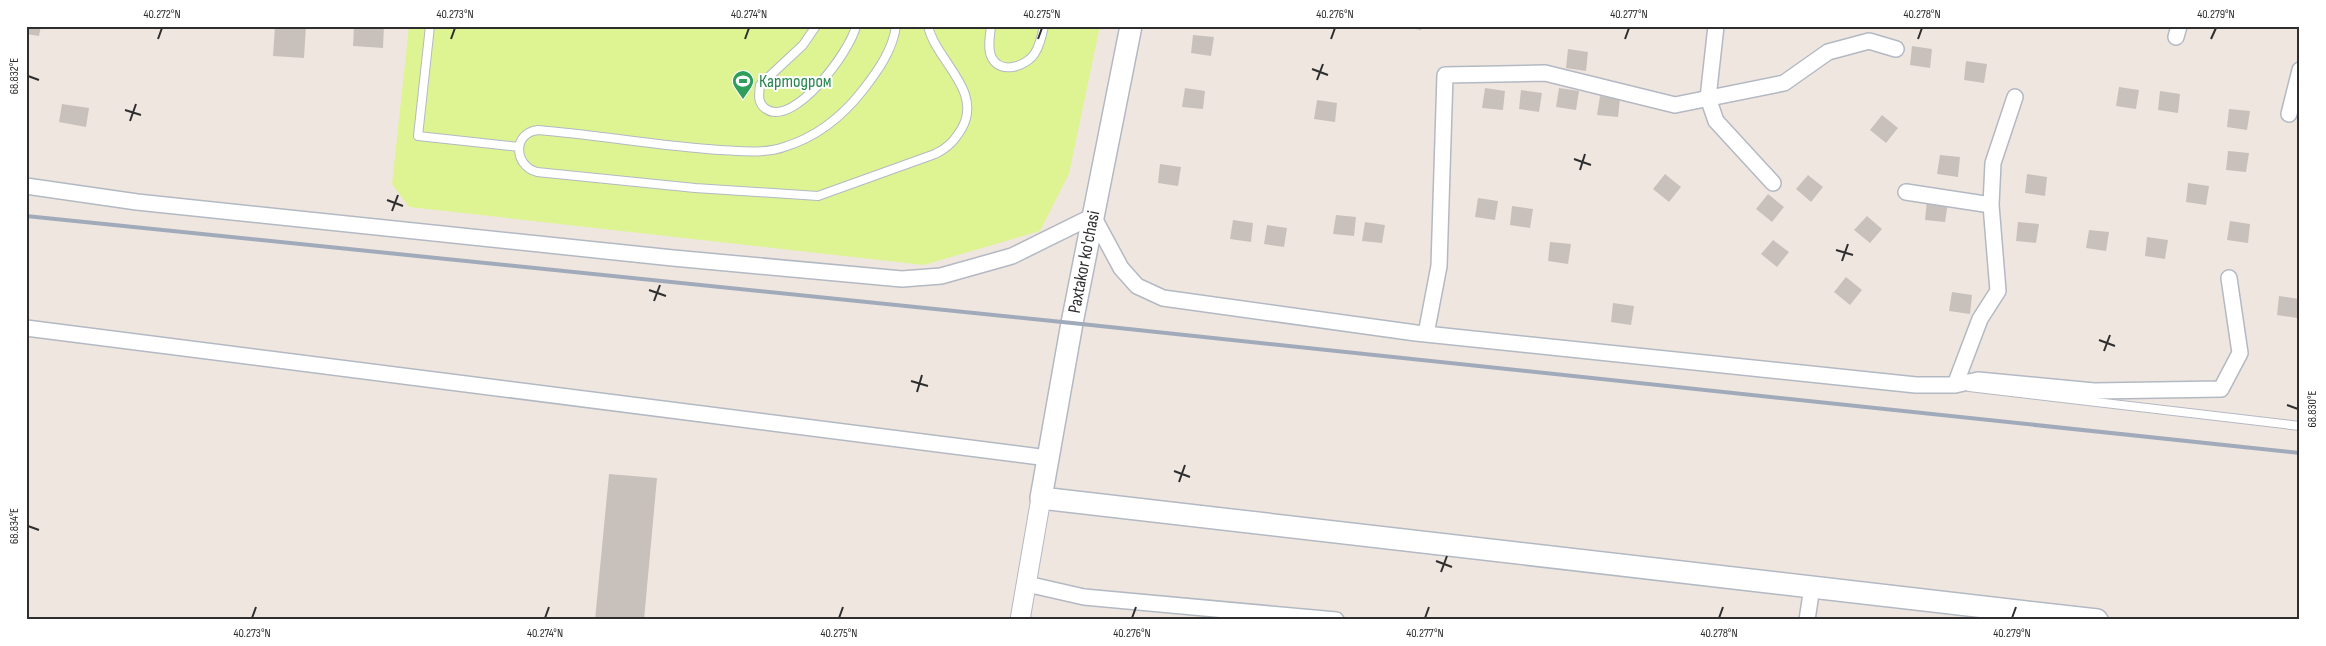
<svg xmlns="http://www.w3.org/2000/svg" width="2326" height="646" font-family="'Sofia Sans Condensed',sans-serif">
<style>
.pitch{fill:#def492}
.building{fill:#c8c1bb}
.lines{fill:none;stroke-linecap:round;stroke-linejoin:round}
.service-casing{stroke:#b3b9c3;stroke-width:10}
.minor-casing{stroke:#b3b9c3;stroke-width:18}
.tertiary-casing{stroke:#b3b9c3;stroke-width:21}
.secondary-casing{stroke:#b3b9c3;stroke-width:24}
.service{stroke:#fff;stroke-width:8}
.minor{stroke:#fff;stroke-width:15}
.tertiary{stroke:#fff;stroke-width:19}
.secondary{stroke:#fff;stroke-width:21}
.rail{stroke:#a1aaba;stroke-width:4}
.ticks{fill:none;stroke:#2e2e2e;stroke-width:2}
.labels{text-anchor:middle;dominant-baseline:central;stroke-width:4;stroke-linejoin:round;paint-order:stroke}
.leisure-label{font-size:18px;fill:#27864d;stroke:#fff;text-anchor:start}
.street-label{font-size:18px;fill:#2e2e2e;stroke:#fff}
.neatline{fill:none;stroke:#2e2e2e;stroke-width:2}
.ticks-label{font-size:12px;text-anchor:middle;fill:#2e2e2e}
</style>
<rect width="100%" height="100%" fill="#f0e6e0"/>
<path class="pitch" d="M409 26H1100L1069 174 1040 231 924 265 409 207 392 184Z"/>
<path class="building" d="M26 26H41L39 36 26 34Z
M275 26H306L304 58 273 56Z
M354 26H384L383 48 353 46Z
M1400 26H1421V30Z
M1193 35 1214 37 1211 56 1191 53Z
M1912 46 1932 49 1930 68 1910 65Z
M1568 49 1588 52 1586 71 1566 68Z
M1966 61 1987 64 1984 83 1964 80Z
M2119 87 2139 90 2136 109 2116 106Z
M1185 88 1205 91 1203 109 1182 107Z
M1485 88 1505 91 1503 110 1482 108Z
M1559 88 1579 91 1576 110 1556 107Z
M1521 90 1542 93 1539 112 1519 109Z
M2160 91 2180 94 2178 113 2158 110Z
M1600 96 1620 99 1618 117 1597 115Z
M1317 100 1337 103 1335 122 1314 119Z
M62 104 89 108 86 127 59 122Z
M2229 109 2250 111 2247 130 2227 127Z
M1882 115 1898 128 1886 143 1870 130Z
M2228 151 2249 153 2246 172 2226 170Z
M1940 155 1960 157 1958 177 1937 174Z
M1160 164 1181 167 1178 186 1158 183Z
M1665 174 1681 187 1669 202 1653 189Z
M2027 174 2047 177 2045 196 2025 193Z
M1808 175 1823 187 1811 202 1796 189Z
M2188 183 2209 186 2206 205 2186 202Z
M1768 194 1784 207 1772 222 1756 209Z
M1478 198 1498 201 1495 220 1475 217Z
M1927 200 1948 203 1945 222 1925 220Z
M1512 206 1533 209 1530 228 1510 225Z
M1336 215 1356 217 1354 236 1333 234Z
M1867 216 1882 229 1870 243 1854 230Z
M1233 220 1253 223 1251 242 1230 239Z
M2230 221 2250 224 2248 243 2227 240Z
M1365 222 1385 225 1382 243 1362 241Z
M2018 222 2039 224 2036 243 2016 241Z
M1267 225 1287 228 1284 247 1264 244Z
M2089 230 2109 232 2106 251 2086 248Z
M2147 237 2168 240 2165 259 2145 256Z
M1773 240 1789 252 1777 267 1761 254Z
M1550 242 1571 244 1568 264 1548 261Z
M1846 277 1862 290 1850 305 1834 292Z
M1952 292 1972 295 1970 314 1949 311Z
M2279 296 2300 299 2297 318 2277 315Z
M1613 303 1634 306 1631 325 1611 322Z
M609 474 657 478 644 620H595Z"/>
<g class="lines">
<g class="service-casing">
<path id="service" d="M430 26 418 136 519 147
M816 26 803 45 760 85C759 94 757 103 766 109 794 128 851 50 856 26
M896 26C893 50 877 72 863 90 842 117 817 137 784 147 764 154 741 151 720 150 659 146 599 135 538 130 512 133 514 166 537 172L695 188 818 196 935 154C948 148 955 140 962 128 983 90 936 61 928 26
M991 26C990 36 987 49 992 58 1001 75 1027 66 1035 53 1040 45 1042 35 1044 26
M1969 387 2300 426"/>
</g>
<g class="minor-casing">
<path id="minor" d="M1716 26 1708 98 1716 121 1773 183
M2176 37 2179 26
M2289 114 2300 70
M26 186 137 202 673 258 902 279 941 276 1012 256 1093 216 1121 268 1137 286 1163 298 1416 333 1916 385H1955L1978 380 2094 391 2221 389 2240 353 2229 278
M1906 192 1991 205
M26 328 1048 458
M1426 334 1439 266 1445 75 1545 73 1675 105 1784 83 1828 52 1869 41 1896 49
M1955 385 1980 319 1998 291 1991 205 1993 163 2015 97
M1027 584 1084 597 1336 620
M1807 620 1812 587"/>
</g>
<g class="tertiary-casing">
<path id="tertiary" d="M1020 620 1041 498"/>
</g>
<g class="secondary-casing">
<path id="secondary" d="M1131 26 1072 323 1041 498 2097 620"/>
</g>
<use href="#service" class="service"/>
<use href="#minor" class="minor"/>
<use href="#tertiary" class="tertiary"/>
<use href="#secondary" class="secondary"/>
<path class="rail" d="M26 216 1072 323 2300 453"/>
</g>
<path class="ticks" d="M158 39 162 28M451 39 455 28M745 39 749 28M1038 39 1042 28M1331 39 1335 28M1625 39 1629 28M1918 39 1922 28M2211 39 2216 28M1312 69 1328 75M28 76 39 80M1317 80 1323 64M125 110 141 115M130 121 136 104M1574 159 1591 165M1580 170 1585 154M387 200 403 206M392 211 398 195M1836 250 1853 255M1842 261 1848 244M649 290 666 296M654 301 660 285M2099 340 2115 346M2104 351 2110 335M911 381 928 386M917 392 922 375M2287 405 2298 409M1174 471 1190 477M1179 482 1185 465M28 526 39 530M1436 561 1452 567M1441 572 1447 556M252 618 256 607M545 618 549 607M839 618 843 607M1132 618 1136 607M1425 618 1429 607M1719 618 1723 607M2012 618 2016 607"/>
<defs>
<g id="stadium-pin" transform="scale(1.125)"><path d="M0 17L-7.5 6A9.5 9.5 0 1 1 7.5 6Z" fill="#2e9e5b" stroke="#fff"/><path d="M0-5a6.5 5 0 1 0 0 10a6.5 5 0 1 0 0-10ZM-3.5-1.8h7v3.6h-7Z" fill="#fff"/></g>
</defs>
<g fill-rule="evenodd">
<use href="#stadium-pin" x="743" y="81"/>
</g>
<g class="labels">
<g class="leisure-label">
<text x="759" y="81">Картодром</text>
</g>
<g class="street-label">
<text transform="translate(1084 262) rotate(-79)">Paxtakor ko'chasi</text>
</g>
</g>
<rect width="2326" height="646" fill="none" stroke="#ffffff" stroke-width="55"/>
<rect x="28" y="28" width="2270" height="590" class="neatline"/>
<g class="ticks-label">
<text x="162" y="18">40.272°N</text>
<text x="455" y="18">40.273°N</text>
<text x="749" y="18">40.274°N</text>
<text x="1042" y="18">40.275°N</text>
<text x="1335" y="18">40.276°N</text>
<text x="1629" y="18">40.277°N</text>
<text x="1922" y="18">40.278°N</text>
<text x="2216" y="18">40.279°N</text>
<text transform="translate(14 76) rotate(-90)" y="4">68.832°E</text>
<text transform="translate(2312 409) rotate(-90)" y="4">68.830°E</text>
<text transform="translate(14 526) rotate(-90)" y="4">68.834°E</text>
<text x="252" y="637">40.273°N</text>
<text x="545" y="637">40.274°N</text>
<text x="839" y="637">40.275°N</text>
<text x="1132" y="637">40.276°N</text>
<text x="1425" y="637">40.277°N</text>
<text x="1719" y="637">40.278°N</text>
<text x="2012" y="637">40.279°N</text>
</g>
</svg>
